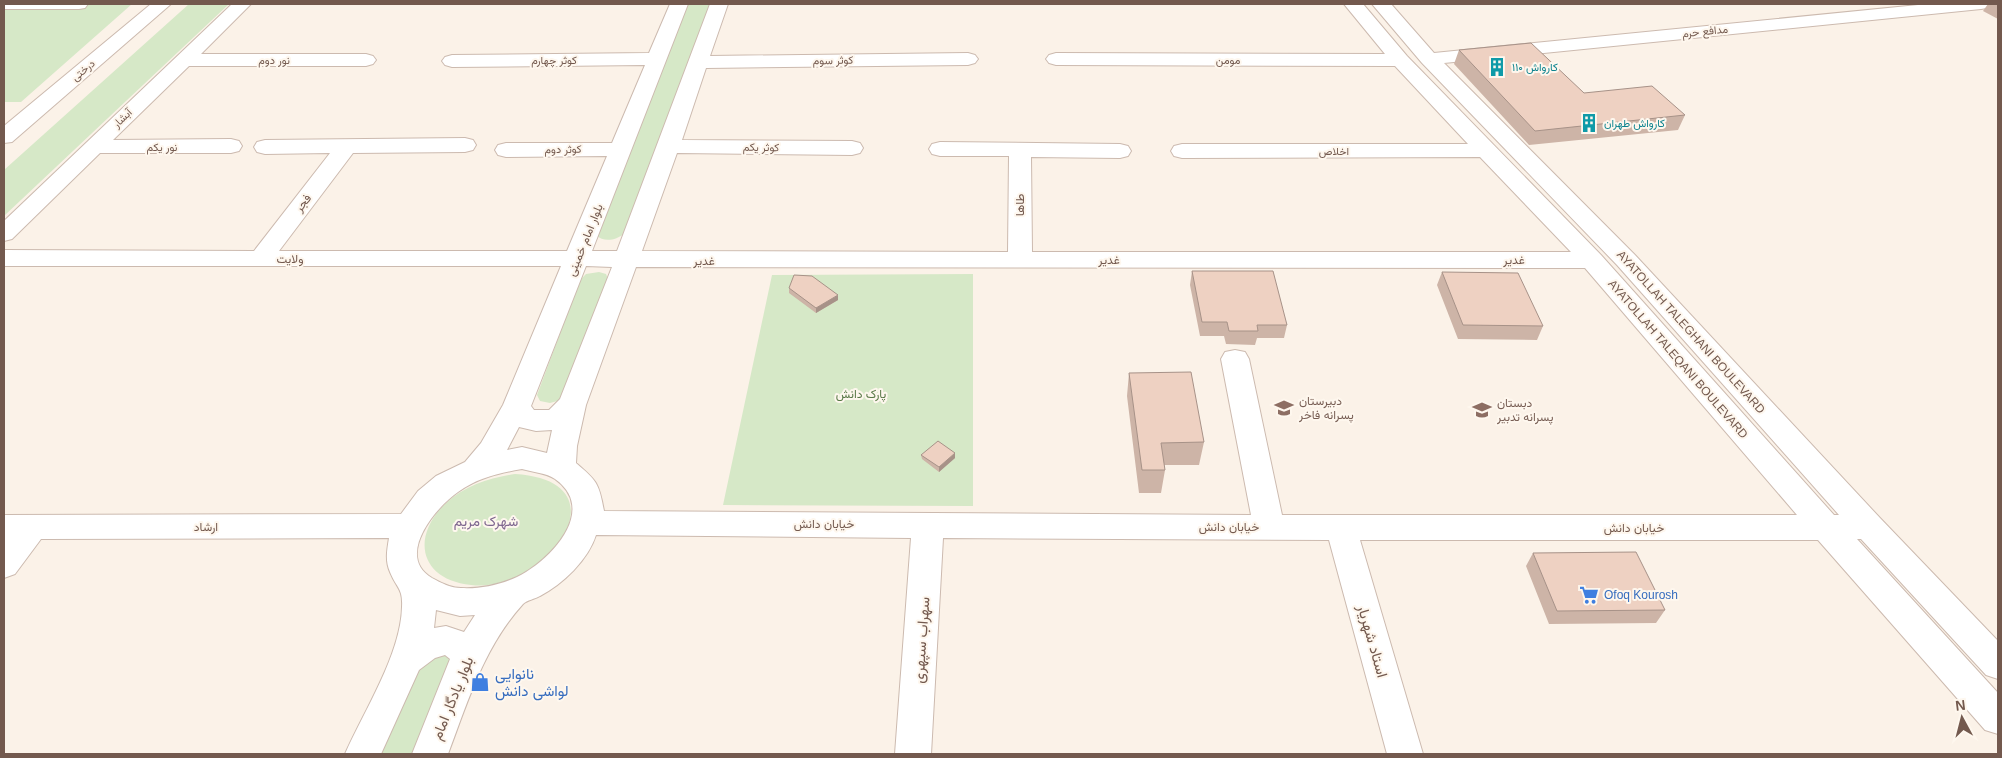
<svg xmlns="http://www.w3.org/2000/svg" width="2002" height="758" font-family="Arial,Vazirmatn,sans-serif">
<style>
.green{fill:#d6e8c7}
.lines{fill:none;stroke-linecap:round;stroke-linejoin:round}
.minor-casing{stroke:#ccbaaf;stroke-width:2}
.minor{fill:#fff;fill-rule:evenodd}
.wall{fill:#cdb4a7}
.shaded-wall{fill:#a79288}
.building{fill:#eed1c2;stroke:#a79288}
.labels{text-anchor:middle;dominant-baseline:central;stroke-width:4;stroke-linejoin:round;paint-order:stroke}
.far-street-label{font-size:11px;fill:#73594e;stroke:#fef7ee}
.far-culture-label{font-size:11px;fill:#0d838f;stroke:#fef7ee;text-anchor:start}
.street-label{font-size:12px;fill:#73594e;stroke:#fef7ee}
.park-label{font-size:12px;fill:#587846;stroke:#fef7ee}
.education-label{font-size:12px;fill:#785e54;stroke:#fef7ee;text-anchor:start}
.shop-label{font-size:12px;fill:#366cbe;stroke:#fef7ee;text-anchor:start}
.neighbourhood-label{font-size:14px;fill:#7e668f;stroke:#fef7ee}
.near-street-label{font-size:15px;fill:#73594e;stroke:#fef7ee}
.near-shop-label{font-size:15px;fill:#366cbe;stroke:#fef7ee;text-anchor:start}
</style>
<rect width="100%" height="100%" fill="#fbf2e8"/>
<path class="green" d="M4 4H132L21 102H4Z
M189 4H229L4 216V170Z
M685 4H715L624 234C616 240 604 243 596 235Z
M599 272 606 274 608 279 561 400 550 403 540 401 537 395 580 280 586 274Z
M973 274V506L723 505 772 275Z
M515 474C628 481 547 594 471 585 420 580 410 537 446 503 466 485 490 478 515 474Z
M450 654 456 668 421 754H373L411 666 417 660Z"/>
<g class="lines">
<g class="minor-casing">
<path id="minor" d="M4 4H88L85 8 79 9H4Z
M151 4H171L12 142 4 143V126Z
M232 4H251L201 54H366L373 56 376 60 373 64 366 66H189L113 140 231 139 239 141 242 146 239 151 231 153H100L12 239 4 241V221Z
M670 4H688L592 251H617L710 4H728L710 56 968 53 975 55 978 59 975 63 968 65 706 68 682 140 852 141 860 143 863 148 860 153 852 155 677 153 642 251 1008 252 1009 156H940L932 154 929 149 932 144 940 142 1120 144 1128 146 1131 151 1128 156 1120 158 1031 157 1032 252H1571L1480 157 1182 158 1174 156 1171 151 1174 146 1182 144H1468L1395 66 1056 65 1049 63 1046 59 1049 55 1056 53 1385 54 1344 4H1363L1407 56 1601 255 1834 515H1839L1617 265 1422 63 1372 4H1391L1434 53 1928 4H1990L1987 8 1981 9 1444 63 1635 255 1880 518 1998 641V679L1986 675 1861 539H1857L1998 693V734L1985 730 1818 540H1360L1423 754H1387L1329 540 943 538 931 754H895L911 538 596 535C588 560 563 584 540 596 535 599 527 600 523 604 484 647 468 701 448 754H412L450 659 445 655 435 658 419 670 381 754H345C364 711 401 654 402 607 403 588 397 589 390 572 385 561 387 550 389 538L41 539 15 574 4 578V515L401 514 418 491 436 476 465 462 481 443 503 405 561 266H4V250L254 251 330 153 265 154 257 152 254 147 257 142 265 140 465 138 473 140 476 145 473 150 465 152 353 153 279 251H567L607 156 506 157 498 155 495 150 498 145 506 143H612L645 65 452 67 445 65 442 61 445 57 452 55 649 53ZM586 266 612 267 560 399 549 410H534L531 406ZM636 267 1585 268 1797 515H1282L1249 359 1245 352 1235 350 1225 352 1221 359 1251 515 604 511C599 483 597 481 576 463L577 446 586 405ZM519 427 536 431 552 430 547 453 522 447 507 450ZM522 469C532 472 547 473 555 479 599 510 550 561 517 577 499 585 480 589 461 588 451 588 441 583 432 578 395 556 435 508 458 492 477 478 499 473 522 469ZM436 610 460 616 475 615 464 632 446 626 434 628Z"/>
</g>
<use href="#minor" class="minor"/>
</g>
<path class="wall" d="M1988 4H1998V19L1983 11Z
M1459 50 1584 93 1685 115 1678 130 1529 145 1454 64Z
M1192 271 1287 325 1284 338H1257L1255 345 1226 344 1224 336H1200L1190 285Z
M1442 272 1543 326 1537 340 1458 339 1437 285Z
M789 288 838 300 816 313 789 293Z
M1129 373 1204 442 1199 465H1164L1165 470 1161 493H1139L1127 396Z
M921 455 955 458 939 472 922 459Z
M1533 553 1665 610 1656 623 1549 624 1526 566Z"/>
<path class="shaded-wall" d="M838 295V300L816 313V308Z
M955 453V458L939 472V467Z"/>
<path class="building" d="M1531 43 1584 93 1652 86 1685 115 1535 131 1459 50Z
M1192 271H1273L1287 325H1257L1258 331H1229L1227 322H1202Z
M1442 272 1518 273 1543 326 1463 325Z
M794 275 812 276 838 295 816 308 789 288Z
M1191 372 1204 442 1161 443 1165 470H1142L1129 373Z
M938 441 955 453 939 467 921 455Z
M1636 552 1665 610 1557 611 1533 553Z"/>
<defs>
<g id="building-bare" transform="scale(1.5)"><path d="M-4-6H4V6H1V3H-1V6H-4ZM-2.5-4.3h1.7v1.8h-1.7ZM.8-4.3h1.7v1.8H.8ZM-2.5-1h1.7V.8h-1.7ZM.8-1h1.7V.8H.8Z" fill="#0f9aa8" stroke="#fef7ee" stroke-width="2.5" paint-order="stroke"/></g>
<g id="school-bare" transform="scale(1.5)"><path d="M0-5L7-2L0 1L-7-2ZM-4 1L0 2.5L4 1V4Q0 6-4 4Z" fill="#8d6e63" stroke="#fef7ee" stroke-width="2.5" paint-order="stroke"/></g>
<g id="supermarket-bare" transform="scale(1.5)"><path d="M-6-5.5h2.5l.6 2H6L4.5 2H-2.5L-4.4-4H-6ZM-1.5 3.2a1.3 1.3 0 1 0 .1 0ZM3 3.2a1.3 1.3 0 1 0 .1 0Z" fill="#3f7fe0" stroke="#fef7ee" stroke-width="2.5" paint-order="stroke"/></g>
<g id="shop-bare" transform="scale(1.5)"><path d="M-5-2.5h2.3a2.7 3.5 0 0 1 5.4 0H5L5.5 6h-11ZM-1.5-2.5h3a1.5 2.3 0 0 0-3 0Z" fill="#3f7fe0" stroke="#fef7ee" stroke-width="2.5" paint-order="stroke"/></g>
</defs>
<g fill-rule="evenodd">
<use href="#building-bare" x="1497" y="67"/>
<use href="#building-bare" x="1589" y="123"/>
<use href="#school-bare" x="1284" y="408"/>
<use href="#school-bare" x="1482" y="410"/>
<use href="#supermarket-bare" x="1589" y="595"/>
<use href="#shop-bare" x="480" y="682"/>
</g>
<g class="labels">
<g class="far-street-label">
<text transform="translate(1705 31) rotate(-6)">مدافع حرم</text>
<text x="274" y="60">نور دوم</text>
<text x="554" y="60">کوثر چهارم</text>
<text transform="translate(833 60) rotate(-1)">کوثر سوم</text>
<text x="1228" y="60">مومن</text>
<text transform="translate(83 70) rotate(-40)">درختی</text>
<text transform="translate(122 118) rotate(-44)">آبشار</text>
<text x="162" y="147">نور یکم</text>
<text transform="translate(761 147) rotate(1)">کوثر یکم</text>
<text transform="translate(563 149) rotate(-1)">کوثر دوم</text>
<text x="1334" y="151">اخلاص</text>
</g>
<g class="far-culture-label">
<text x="1512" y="67">کارواش ۱۱۰</text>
<text x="1604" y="123">کارواش طهران</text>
</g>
<g class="street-label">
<text transform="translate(303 203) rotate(-52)">فجر</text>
<text transform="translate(1020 205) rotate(-90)">طاها</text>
<text transform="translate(585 240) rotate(-68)">بلوار امام خمینی</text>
<text x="290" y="259">ولایت</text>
<text x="1109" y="260">غدیر</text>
<text x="1514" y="260">غدیر</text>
<text x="704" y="261">غدیر</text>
<text transform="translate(1691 332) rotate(48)">AYATOLLAH TALEGHANI BOULEVARD</text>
<text transform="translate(1678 359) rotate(49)">AYATOLLAH TALEQANI BOULEVARD</text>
<text x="824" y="524">خیابان دانش</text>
<text x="206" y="527">ارشاد</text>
<text x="1229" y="527">خیابان دانش</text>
<text x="1634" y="528">خیابان دانش</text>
</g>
<g class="park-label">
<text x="861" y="394">پارک دانش</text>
</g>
<g class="education-label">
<text x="1299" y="401">دبیرستان<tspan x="1299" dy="14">پسرانه فاخر</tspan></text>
<text x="1497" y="403">دبستان<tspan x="1497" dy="14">پسرانه تدبیر</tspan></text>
</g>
<g class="shop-label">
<text x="1604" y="595">Ofoq Kourosh</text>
</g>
<g class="neighbourhood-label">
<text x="486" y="521">شهرک مریم</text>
</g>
<g class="near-street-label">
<text transform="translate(921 640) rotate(-86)">سهراب سپهری</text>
<text transform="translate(1373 641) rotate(74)">استاد شهریار</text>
<text transform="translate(452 698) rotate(-68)">بلوار یادگار امام</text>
</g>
<g class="near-shop-label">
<text x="495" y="673">نانوایی<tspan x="495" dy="17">لواشی دانش</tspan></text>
</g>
</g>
<rect width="2002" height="758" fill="none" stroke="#73594e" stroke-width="10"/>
<g transform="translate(1962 718) rotate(353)" stroke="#fef7ee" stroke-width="4" paint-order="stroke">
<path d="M0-4L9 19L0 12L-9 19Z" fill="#73594e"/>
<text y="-8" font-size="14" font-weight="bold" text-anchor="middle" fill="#73594e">N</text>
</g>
</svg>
